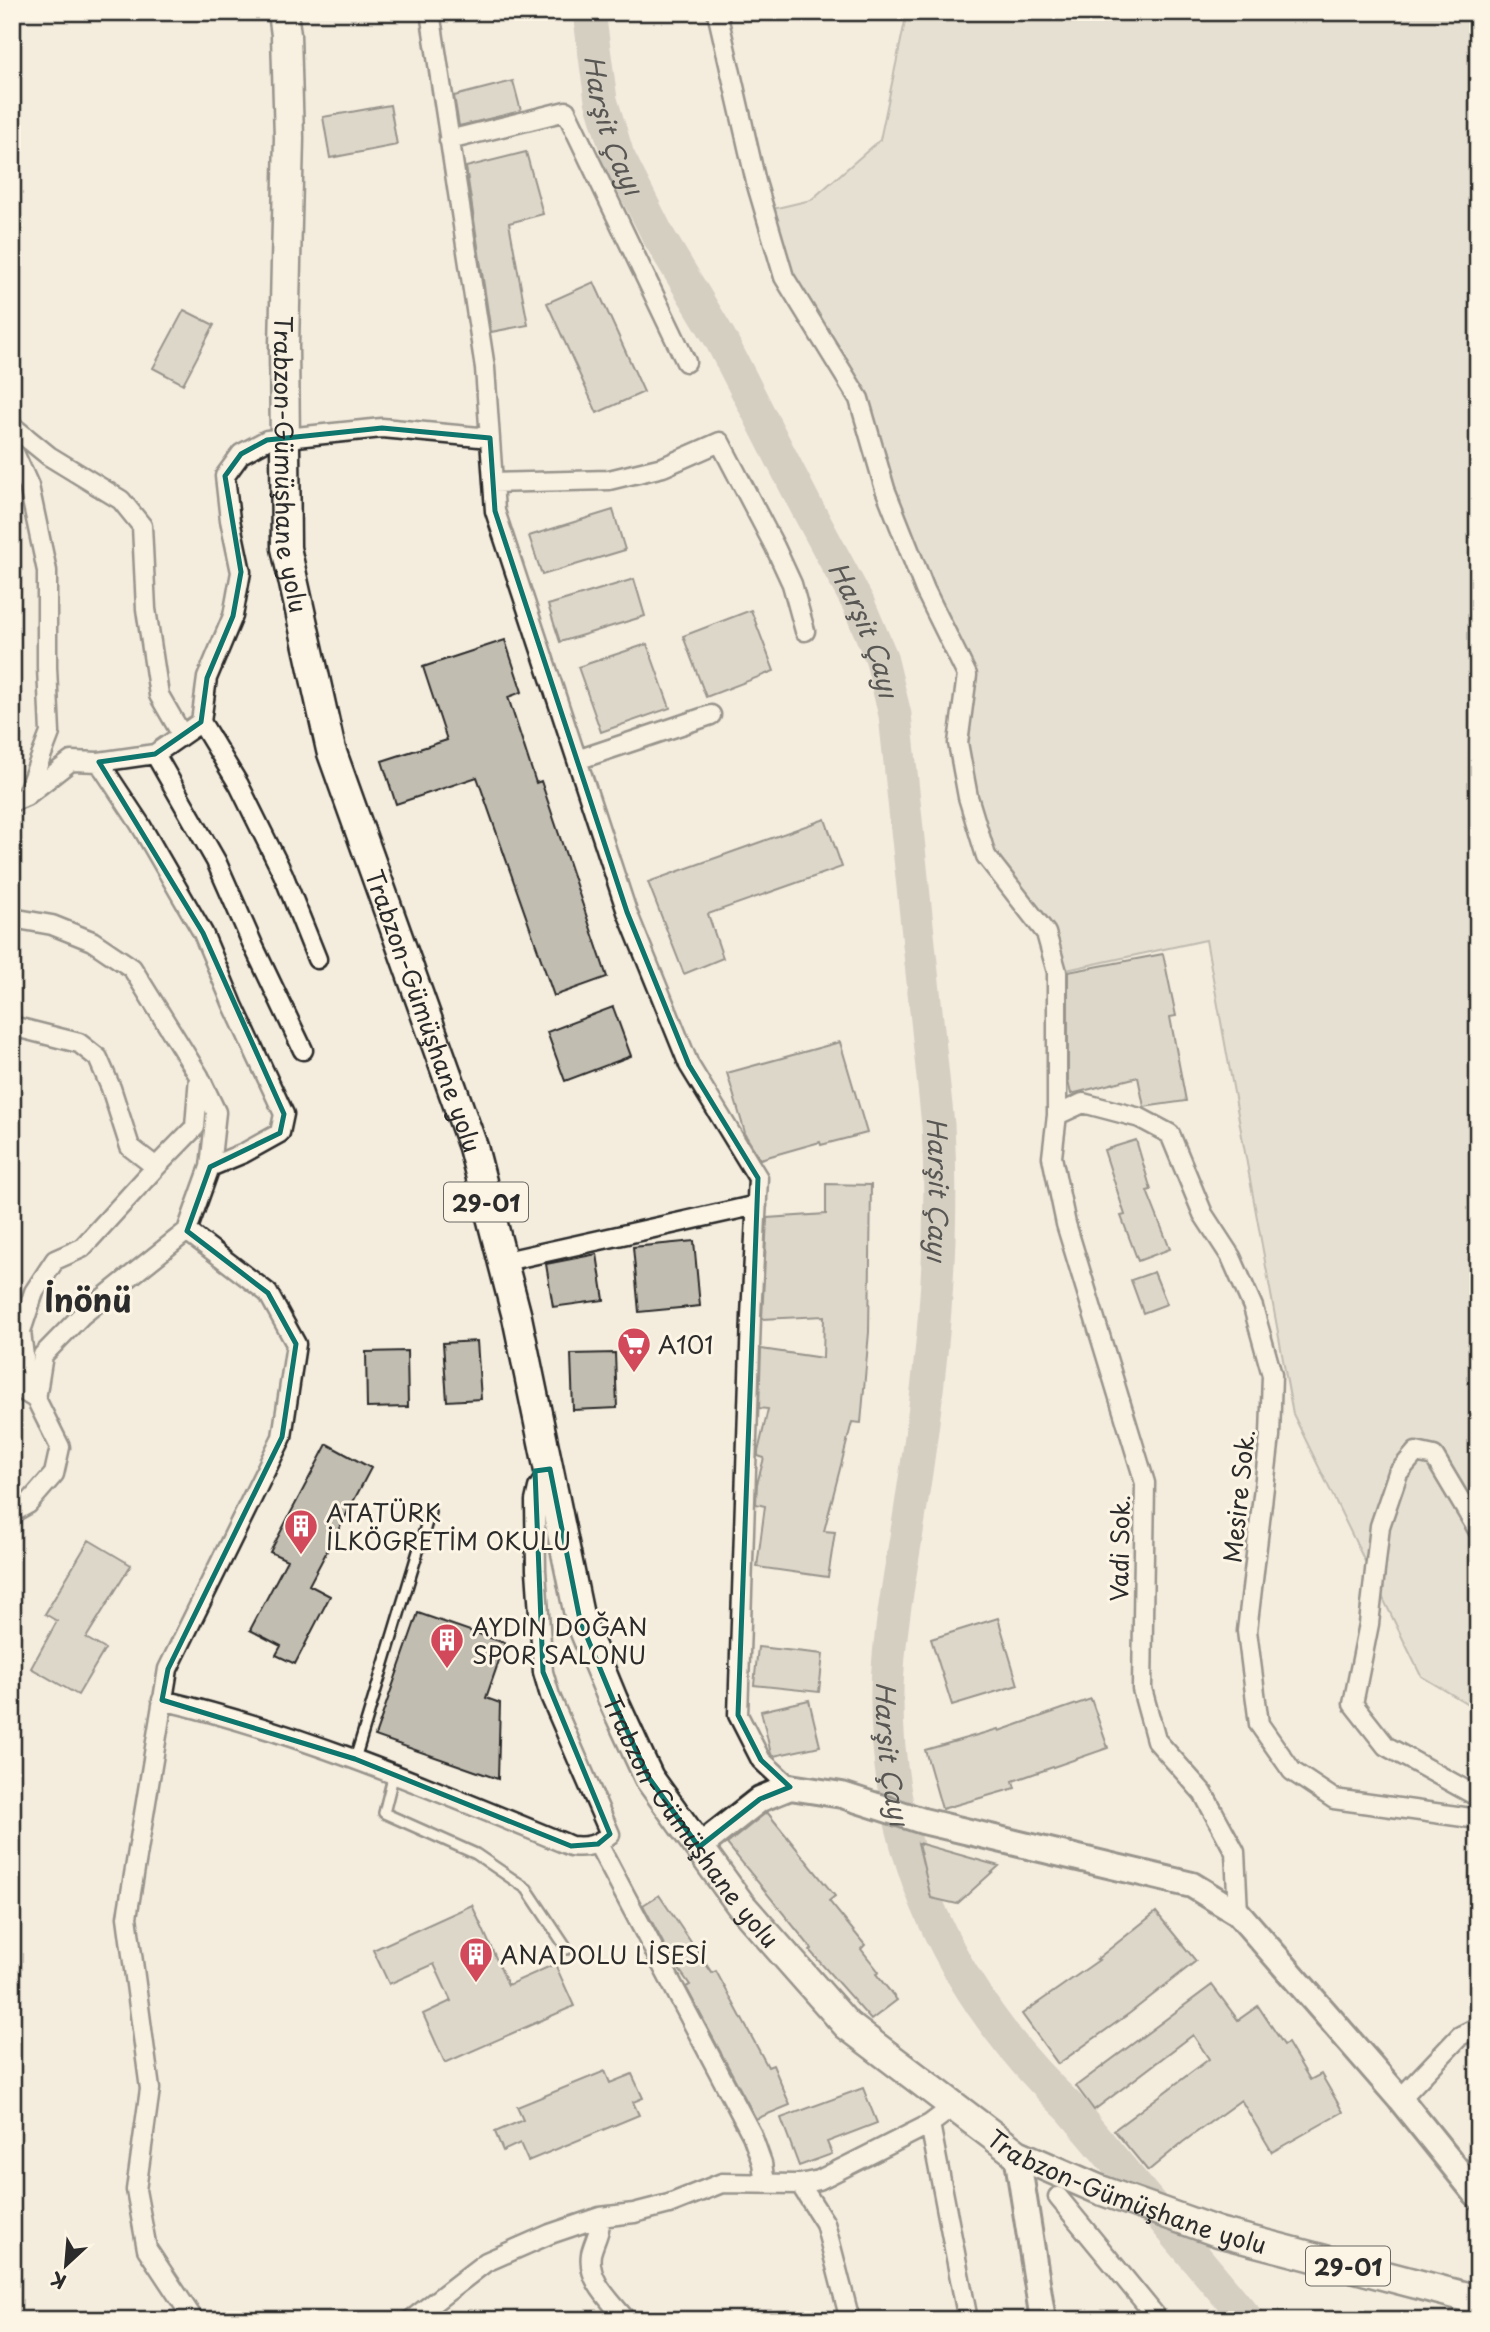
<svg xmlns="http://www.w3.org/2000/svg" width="1490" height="2332" font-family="'Playpen Sans',sans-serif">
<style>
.green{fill:#d6d1c4;stroke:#807e78;stroke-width:2}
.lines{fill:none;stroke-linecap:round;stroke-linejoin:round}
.river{stroke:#afaaa0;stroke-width:33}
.building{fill:#c2bdb1;stroke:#2b2b2b;stroke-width:2}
.lane-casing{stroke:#2b2b2b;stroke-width:14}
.street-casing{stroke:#2b2b2b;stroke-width:23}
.secondary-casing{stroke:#2b2b2b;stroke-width:30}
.primary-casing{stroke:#2b2b2b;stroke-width:33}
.lane{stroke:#fcf5e5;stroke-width:9}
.street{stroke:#fcf5e5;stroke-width:18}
.secondary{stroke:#fcf5e5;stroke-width:24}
.primary{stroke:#fcf5e5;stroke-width:28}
.marked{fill:none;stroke:#0f766e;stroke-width:5;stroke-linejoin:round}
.labels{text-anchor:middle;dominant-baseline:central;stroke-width:6;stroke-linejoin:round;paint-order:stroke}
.shield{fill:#fcf5e5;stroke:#6a6863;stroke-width:2}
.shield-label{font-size:23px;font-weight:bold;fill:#2b2b2b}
.street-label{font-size:24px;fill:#2b2b2b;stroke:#fcf5e5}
.poi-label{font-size:24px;fill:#2b2b2b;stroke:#fcf5e5;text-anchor:start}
.water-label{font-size:26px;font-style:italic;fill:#595754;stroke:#fcf5e5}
.district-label{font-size:32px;font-weight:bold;fill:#2b2b2b;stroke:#fcf5e5}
</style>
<rect width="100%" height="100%" fill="#f4edde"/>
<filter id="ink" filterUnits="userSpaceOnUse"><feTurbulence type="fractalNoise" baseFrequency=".0143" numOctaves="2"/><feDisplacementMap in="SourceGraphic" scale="14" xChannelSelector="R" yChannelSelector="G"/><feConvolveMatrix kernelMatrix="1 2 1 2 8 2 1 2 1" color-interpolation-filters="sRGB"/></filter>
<g filter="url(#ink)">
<path class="green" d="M907 12H1478V1710L1421 1676 1293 1414 1206 940 1057 972 1046 933 986 856 958 743 967 675 859 399 784 277 764 211 811 200 880 140Z"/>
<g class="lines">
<path class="river" id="s1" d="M589 12 601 100 618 156 659 237 720 338 806 506 858 603 881 657 895 715 938 1125C945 1250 931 1376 912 1499 903 1562 889 1625 887 1688 884 1853 952 1996 1070 2108L1248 2320"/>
</g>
<path class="building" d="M513 81 521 111 459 126 454 96Z
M390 105 397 145 330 158 323 117Z
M526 152 543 214 509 223 528 325 491 332 466 167Z
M594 282 644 392 597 413 547 303Z
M184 310 214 325 183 384 153 368Z
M613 510 625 550 542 575 529 536Z
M634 579 645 616 560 642 548 605Z
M751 610 774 671 706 697 683 636Z
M505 640 522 692 508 697 536 783 541 781 607 977 554 996 477 777 396 804 382 761 447 740 423 667Z
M647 644 670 708 601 732 578 667Z
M825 819 842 867 708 914 723 958 684 974 648 882Z
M1163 954 1176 1016 1170 1017 1186 1101 1144 1107 1138 1077 1071 1094 1068 1081V972Z
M613 1007 631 1056 565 1081 547 1032Z
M840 1042 867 1133 821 1145 820 1142 760 1159 746 1136 727 1073Z
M1136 1140 1151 1190 1147 1191 1170 1249 1138 1261 1121 1216 1125 1215 1104 1150Z
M826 1184 871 1185 869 1332 861 1423 852 1422 824 1531 835 1532 828 1577 757 1567 765 1506 756 1504 757 1484 764 1458 758 1456V1452L768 1409 759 1408 761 1349 823 1358 824 1316 762 1319 767 1218 826 1214Z
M694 1241 700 1306 639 1312 633 1247Z
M597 1254 604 1300 553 1307 546 1264Z
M1154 1272 1167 1304 1143 1313 1131 1280Z
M477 1341 481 1399 447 1401 443 1343Z
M407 1351 408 1407 367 1408 366 1352Z
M615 1353 617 1408 573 1410 571 1354Z
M327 1444 371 1468 309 1585 330 1596 295 1664 276 1655 281 1646 250 1630 287 1560 270 1552Z
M89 1540 131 1565 86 1638 105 1649 78 1695 31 1668 57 1621 45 1614Z
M418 1613 505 1643 486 1698 500 1703 498 1779 375 1736Z
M998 1618 1018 1685 952 1705 931 1639Z
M758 1647 823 1654 819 1692 754 1685Z
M1091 1699 1108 1748 1013 1781 1015 1788 942 1809 925 1750 998 1729 999 1731Z
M809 1700 820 1746 774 1756 771 1754 761 1711Z
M767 1812 835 1896 829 1901 865 1945 861 1949 879 1972 876 1974 897 2000 871 2020 810 1951 812 1949 727 1844Z
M918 1843 999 1866 957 1904 931 1898Z
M659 1895 712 1973 716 1971 768 2067 773 2065 790 2105 756 2119 686 1987 690 1985 671 1958 643 1905Z
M472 1905 508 1985 555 1964 574 2006 445 2063 423 2014 451 2001 434 1964 389 1984 373 1950Z
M1156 1912 1196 1961 1130 2013 1058 2064 1022 2014 1099 1960 1097 1959Z
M1212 1985 1238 2020 1258 2006 1284 2045 1288 2043 1310 2080 1321 2074 1343 2112 1272 2152 1241 2100 1183 2142 1148 2171 1114 2130 1209 2059 1193 2035 1094 2110 1076 2086Z
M605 2071 610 2083 632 2074 643 2098 633 2102 639 2115 528 2161 520 2143 503 2151 495 2132 523 2120 517 2107Z
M863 2088 877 2123 827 2142 832 2154 799 2166 781 2118Z"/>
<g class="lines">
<g class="lane-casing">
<path id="lane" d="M355 1759 430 1512
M394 1773 384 1813 476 1854 527 1889 567 1949"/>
</g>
<g class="street-casing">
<path id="street" d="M430 12 485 368 495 511 627 912 689 1065 758 1178 751 1316 738 1715 761 1760 790 1787
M717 12 756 182 784 277 859 399 885 489 925 590 967 675 958 743 968 797 986 856 1046 933 1057 972V1115
M449 140 566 111 686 362
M12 426 49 456 121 500 142 526 146 609 159 695 182 735
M12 448 29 486 47 571V667L50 733 26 796
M493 483 609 480 663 467 720 442 775 547 792 584 805 631
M201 722 239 785 283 874 317 959
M155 754 216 861 253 945 303 1050
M577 760 711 715
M99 762 140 824 203 933 233 1005 284 1114 280 1133 244 1153 210 1167
M12 802 26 796 71 761 99 762 155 754 201 722 207 678 233 616 241 572 230 520 225 476 241 454 267 440 382 428 490 438
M12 918 52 925 92 941 132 968 199 1076 216 1112 210 1167 187 1231 82 1315 43 1355 36 1399 60 1447 54 1474 28 1504 12 1513
M12 1026 79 1043 98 1058 111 1088 130 1147 156 1167 195 1127 199 1076
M187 1231 268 1293 296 1344 282 1437 168 1669 127 1917 150 2089 136 2190 147 2249 194 2320
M501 1262 757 1205
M36 1399 23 1391 24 1357 21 1331 34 1292 55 1260 82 1248 156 1167
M1478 1530 1434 1456 1416 1452 1398 1473 1380 1526 1369 1624 1353 1704 1386 1746 1478 1797
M162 1700C303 1733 437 1791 571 1846 588 1848 597 1845 610 1834L550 1696 543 1672 536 1570 535 1501 538 1488 550 1470
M598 1844 752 2135 762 2163 765 2183
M1238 1913 1235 1852 1203 1793 1156 1740 1142 1689 1145 1483 1066 1224 1052 1157 1057 1115 1083 1103 1140 1118 1170 1134 1203 1214 1231 1257 1253 1307 1272 1375 1270 1436 1247 1631 1259 1724 1292 1771 1334 1799 1478 1819
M1400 2099 1460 2036 1478 2027
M930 2124 968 2320
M800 2184 825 2223 850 2320
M1058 2197 1159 2320
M600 2217C601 2232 594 2241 591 2254 587 2281 611 2301 626 2320
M411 2320 486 2262 550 2234 600 2217 634 2213 669 2204 722 2183 800 2184 819 2180 930 2124 954 2106"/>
</g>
<g class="secondary-casing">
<path id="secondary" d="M699 1847 760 1799 790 1787 842 1795 923 1821 1192 1885 1238 1913 1400 2099 1478 2196
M1017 2154 1043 2320"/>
</g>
<g class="primary-casing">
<g id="primary">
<path id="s2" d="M283 12 286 35 289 138 284 346 286 548 331 750 473 1147 517 1317 580 1620 613 1700 649 1778 740 1904 847 2025 1017 2154 1100 2190 1218 2232 1478 2300"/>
</g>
</g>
<use href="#lane" class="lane"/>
<use href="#street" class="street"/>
<use href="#secondary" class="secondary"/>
<use href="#primary" class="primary"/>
</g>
</g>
<path d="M0 0H1490V2332H0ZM382 428 490 438 495 511 627 912 689 1065 758 1178 738 1715 761 1760 790 1787 760 1799 699 1847 649 1778 613 1700 580 1620 550 1469 535 1471 543 1672 610 1834 598 1844 571 1846 355 1759 162 1700 168 1669 282 1437 296 1344 268 1293 187 1231 210 1167 280 1133 284 1114 203 933 99 762 155 754 201 722 207 678 233 616 241 572 225 476 241 454 267 440Z" fill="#f4edde" fill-opacity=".55" fill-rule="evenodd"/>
<path class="marked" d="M382 428 490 438 495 511 627 912 689 1065 758 1178 738 1715 761 1760 790 1787 760 1799 699 1847 649 1778 613 1700 580 1620 550 1469 535 1471 543 1672 610 1834 598 1844 571 1846 355 1759 162 1700 168 1669 282 1437 296 1344 268 1293 187 1231 210 1167 280 1133 284 1114 203 933 99 762 155 754 201 722 207 678 233 616 241 572 225 476 241 454 267 440Z"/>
<defs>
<g id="supermarket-pin" transform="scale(1.75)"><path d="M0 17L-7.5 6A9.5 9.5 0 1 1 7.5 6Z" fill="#d1495b" stroke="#fcf5e5"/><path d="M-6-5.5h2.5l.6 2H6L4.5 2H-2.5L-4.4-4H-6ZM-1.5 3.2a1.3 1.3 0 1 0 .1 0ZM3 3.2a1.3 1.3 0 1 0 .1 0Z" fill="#fff"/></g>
<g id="building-pin" transform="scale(1.75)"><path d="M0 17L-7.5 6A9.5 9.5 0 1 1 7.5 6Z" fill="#d1495b" stroke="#fcf5e5"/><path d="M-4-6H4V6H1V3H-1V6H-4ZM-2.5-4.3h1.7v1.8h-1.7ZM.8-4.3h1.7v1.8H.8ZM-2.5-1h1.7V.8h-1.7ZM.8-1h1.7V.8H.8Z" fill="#fff"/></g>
</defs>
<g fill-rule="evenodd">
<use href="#supermarket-pin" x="634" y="1344"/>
<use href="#building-pin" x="301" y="1526"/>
<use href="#building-pin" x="447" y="1640"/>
<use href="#building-pin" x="476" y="1954"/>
</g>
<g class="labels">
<g class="shield">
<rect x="444" y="1182.5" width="84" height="39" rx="5"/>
<rect x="1306" y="2246.5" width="84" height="39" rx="5"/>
</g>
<g class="shield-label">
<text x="486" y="1202">29-01</text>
<text x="1348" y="2266">29-01</text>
</g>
<g class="street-label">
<text stroke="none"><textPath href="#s2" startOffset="453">Trabzon-Gümüşhane yolu</textPath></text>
<text stroke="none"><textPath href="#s2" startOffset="1020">Trabzon-Gümüşhane yolu</textPath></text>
<text transform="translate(1238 1496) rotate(-84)">Mesire Sok.</text>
<text transform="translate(1119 1548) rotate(-89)">Vadi Sok.</text>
<text stroke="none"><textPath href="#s2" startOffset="1881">Trabzon-Gümüşhane yolu</textPath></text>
<text stroke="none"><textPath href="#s2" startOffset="2469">Trabzon-Gümüşhane yolu</textPath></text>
</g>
<g class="poi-label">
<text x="658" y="1344">A101</text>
<text x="326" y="1512">ATATÜRK<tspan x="326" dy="28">İLKÖGRETİM OKULU</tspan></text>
<text x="472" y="1626">AYDIN DOĞAN<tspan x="472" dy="28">SPOR SALONU</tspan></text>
<text x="500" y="1954">ANADOLU LİSESİ</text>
</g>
<g class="water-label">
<text stroke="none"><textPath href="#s1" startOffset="116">Harşit Çayı</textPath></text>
<text stroke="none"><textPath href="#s1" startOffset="682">Harşit Çayı</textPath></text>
<text stroke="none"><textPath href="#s1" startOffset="1250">Harşit Çayı</textPath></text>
<text stroke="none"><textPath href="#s1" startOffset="1818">Harşit Çayı</textPath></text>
</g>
<g class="district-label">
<text x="88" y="1299">İnönü</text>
</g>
</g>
<rect width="1490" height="2332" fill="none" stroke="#fcf5e5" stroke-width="42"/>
<rect x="21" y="21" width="1448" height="2290" fill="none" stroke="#2b2b2b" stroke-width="2.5" filter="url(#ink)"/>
<g transform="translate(66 2265) rotate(206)" stroke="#fcf5e5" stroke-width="5" paint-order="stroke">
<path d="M0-5L12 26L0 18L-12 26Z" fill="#2b2b2b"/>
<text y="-10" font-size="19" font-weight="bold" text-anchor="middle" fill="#2b2b2b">K</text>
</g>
</svg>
